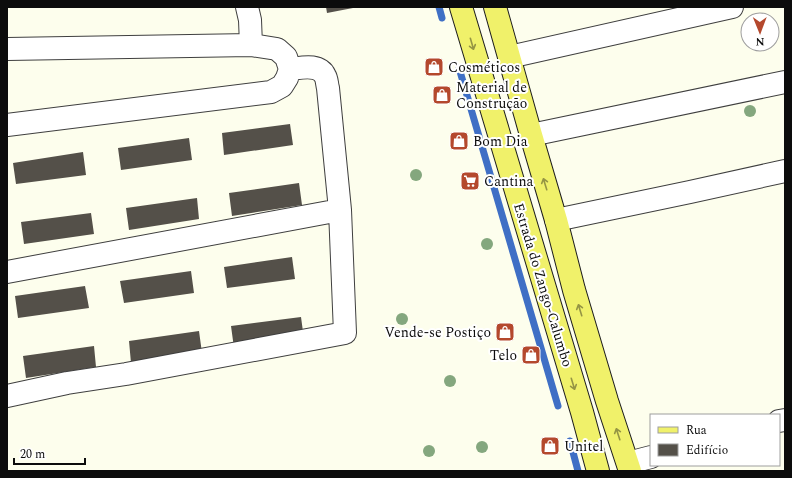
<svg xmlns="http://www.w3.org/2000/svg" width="792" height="478" font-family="Spectral,serif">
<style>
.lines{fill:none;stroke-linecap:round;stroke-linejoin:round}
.stream{stroke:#3f6fc5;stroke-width:7}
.building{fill:#545049}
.street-casing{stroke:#3f3f3f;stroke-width:24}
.primary-casing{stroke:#1d1d1d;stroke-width:24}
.street{stroke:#fff;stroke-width:22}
.primary{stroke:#f0f16a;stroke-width:22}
.tree{fill:#84a77e}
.oneway{stroke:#959544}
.labels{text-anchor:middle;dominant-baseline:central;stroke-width:4;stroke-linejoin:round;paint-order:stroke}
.poi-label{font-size:14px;fill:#0c0c0c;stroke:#fff;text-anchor:start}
.street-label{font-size:14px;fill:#0c0c0c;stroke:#fff}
</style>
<rect width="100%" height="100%" fill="#fdfeed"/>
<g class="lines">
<path class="stream" d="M439 7 442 18
M459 68 558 406
M570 441 578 471"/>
</g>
<path class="building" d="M326 7H353V8L327 13Z
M290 124 293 145 224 155 222 133Z
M189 138 192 160 121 170 118 148Z
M83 152 86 175 16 184 13 163Z
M299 183 302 205 232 216 229 193Z
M197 198 199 219 129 230 126 208Z
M91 213 94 234 24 244 21 222Z
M292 257 295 279 227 288 224 267Z
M191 271 194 293 124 303 120 281Z
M85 286 89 308 18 318 15 296Z
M301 317 304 339 234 348 231 326Z
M199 331 202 353 131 363 129 341Z
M94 346 96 367 26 378 23 356Z"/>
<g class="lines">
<g class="street-casing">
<path id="street" d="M247 7 250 20 251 45
M7 49 251 45 277 49 286 57 290 69 287 78 282 86 271 92 7 125
M509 57 732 7
M531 135 785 82
M556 220 690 192 785 171
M7 272 340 210
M7 396 67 383 126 374 345 333 340 210 328 88C327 85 327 79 325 76 319 63 301 68 290 69
M779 421 785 420
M628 463 651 457"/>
</g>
<g class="primary-casing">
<path id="primary" d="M461 7 582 412 598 471
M495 7 531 135 556 220 574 290 607 401 630 471"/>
</g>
<use href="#street" class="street"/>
<use href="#primary" class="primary"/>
</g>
<g class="tree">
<circle cx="750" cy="111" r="6"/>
<circle cx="416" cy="175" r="6"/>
<circle cx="487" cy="244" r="6"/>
<circle cx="402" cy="319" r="6"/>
<circle cx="450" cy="381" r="6"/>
<circle cx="482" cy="447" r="6"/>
<circle cx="429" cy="451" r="6"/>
</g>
<defs><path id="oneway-shaft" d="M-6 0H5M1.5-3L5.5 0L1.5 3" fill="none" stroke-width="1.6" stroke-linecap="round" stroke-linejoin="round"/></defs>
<g class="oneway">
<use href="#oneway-shaft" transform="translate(472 44) rotate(74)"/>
<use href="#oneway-shaft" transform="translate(545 184) rotate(-107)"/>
<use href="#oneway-shaft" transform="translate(580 310) rotate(-107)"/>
<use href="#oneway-shaft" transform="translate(573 384) rotate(73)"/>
<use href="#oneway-shaft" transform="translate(618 434) rotate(-108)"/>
</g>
<defs>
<g id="shop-square" transform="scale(1)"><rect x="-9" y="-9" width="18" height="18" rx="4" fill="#b4482d" stroke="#fff"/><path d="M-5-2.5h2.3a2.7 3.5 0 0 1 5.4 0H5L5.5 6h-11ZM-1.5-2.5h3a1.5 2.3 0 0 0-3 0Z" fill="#fff"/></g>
<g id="supermarket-square" transform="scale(1)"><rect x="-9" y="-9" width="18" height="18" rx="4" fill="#b4482d" stroke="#fff"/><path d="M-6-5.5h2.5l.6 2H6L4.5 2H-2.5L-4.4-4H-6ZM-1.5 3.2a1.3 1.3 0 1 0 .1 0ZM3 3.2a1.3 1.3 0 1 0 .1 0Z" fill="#fff"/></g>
</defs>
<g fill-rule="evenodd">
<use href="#shop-square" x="434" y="67"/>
<use href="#shop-square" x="442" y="95"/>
<use href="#shop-square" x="459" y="141"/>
<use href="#supermarket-square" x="470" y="181"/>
<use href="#shop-square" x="505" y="332"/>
<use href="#shop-square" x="531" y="355"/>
<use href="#shop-square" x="550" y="446"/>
</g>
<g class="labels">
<g class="poi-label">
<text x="448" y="67">Cosméticos</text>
<text x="456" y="87">Material de<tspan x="456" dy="16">Construção</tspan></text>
<text x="473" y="141">Bom Dia</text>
<text x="484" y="181">Cantina</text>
<text x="491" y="332" text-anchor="end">Vende-se Postiço</text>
<text x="517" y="355" text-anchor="end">Telo</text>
<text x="564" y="446">Unitel</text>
</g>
<g class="street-label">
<text transform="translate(543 285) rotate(73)">Estrada do Zango-Calumbo</text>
</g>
</g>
<rect width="792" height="478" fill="none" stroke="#0c0c0c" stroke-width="16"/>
<rect x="650" y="414" width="130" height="52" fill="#ffffff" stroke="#9e9e9e"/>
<rect x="658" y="427" width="20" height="6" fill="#f0f16a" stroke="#9e9e9e"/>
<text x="686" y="434" font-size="12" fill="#0c0c0c">Rua</text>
<rect x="658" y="444" width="20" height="12" fill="#545049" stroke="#9e9e9e"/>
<text x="686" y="454" font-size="12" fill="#0c0c0c">Edifício</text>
<g transform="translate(760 32) rotate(179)"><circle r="19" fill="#ffffff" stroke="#9e9e9e"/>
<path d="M0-3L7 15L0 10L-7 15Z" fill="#b4482d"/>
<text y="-6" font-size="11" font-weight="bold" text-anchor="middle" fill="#0c0c0c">N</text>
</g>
<path d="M14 458v6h71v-6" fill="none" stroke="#0c0c0c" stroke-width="2"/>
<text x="20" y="458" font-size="12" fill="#0c0c0c" stroke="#ffffff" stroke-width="3" paint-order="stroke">20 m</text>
</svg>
